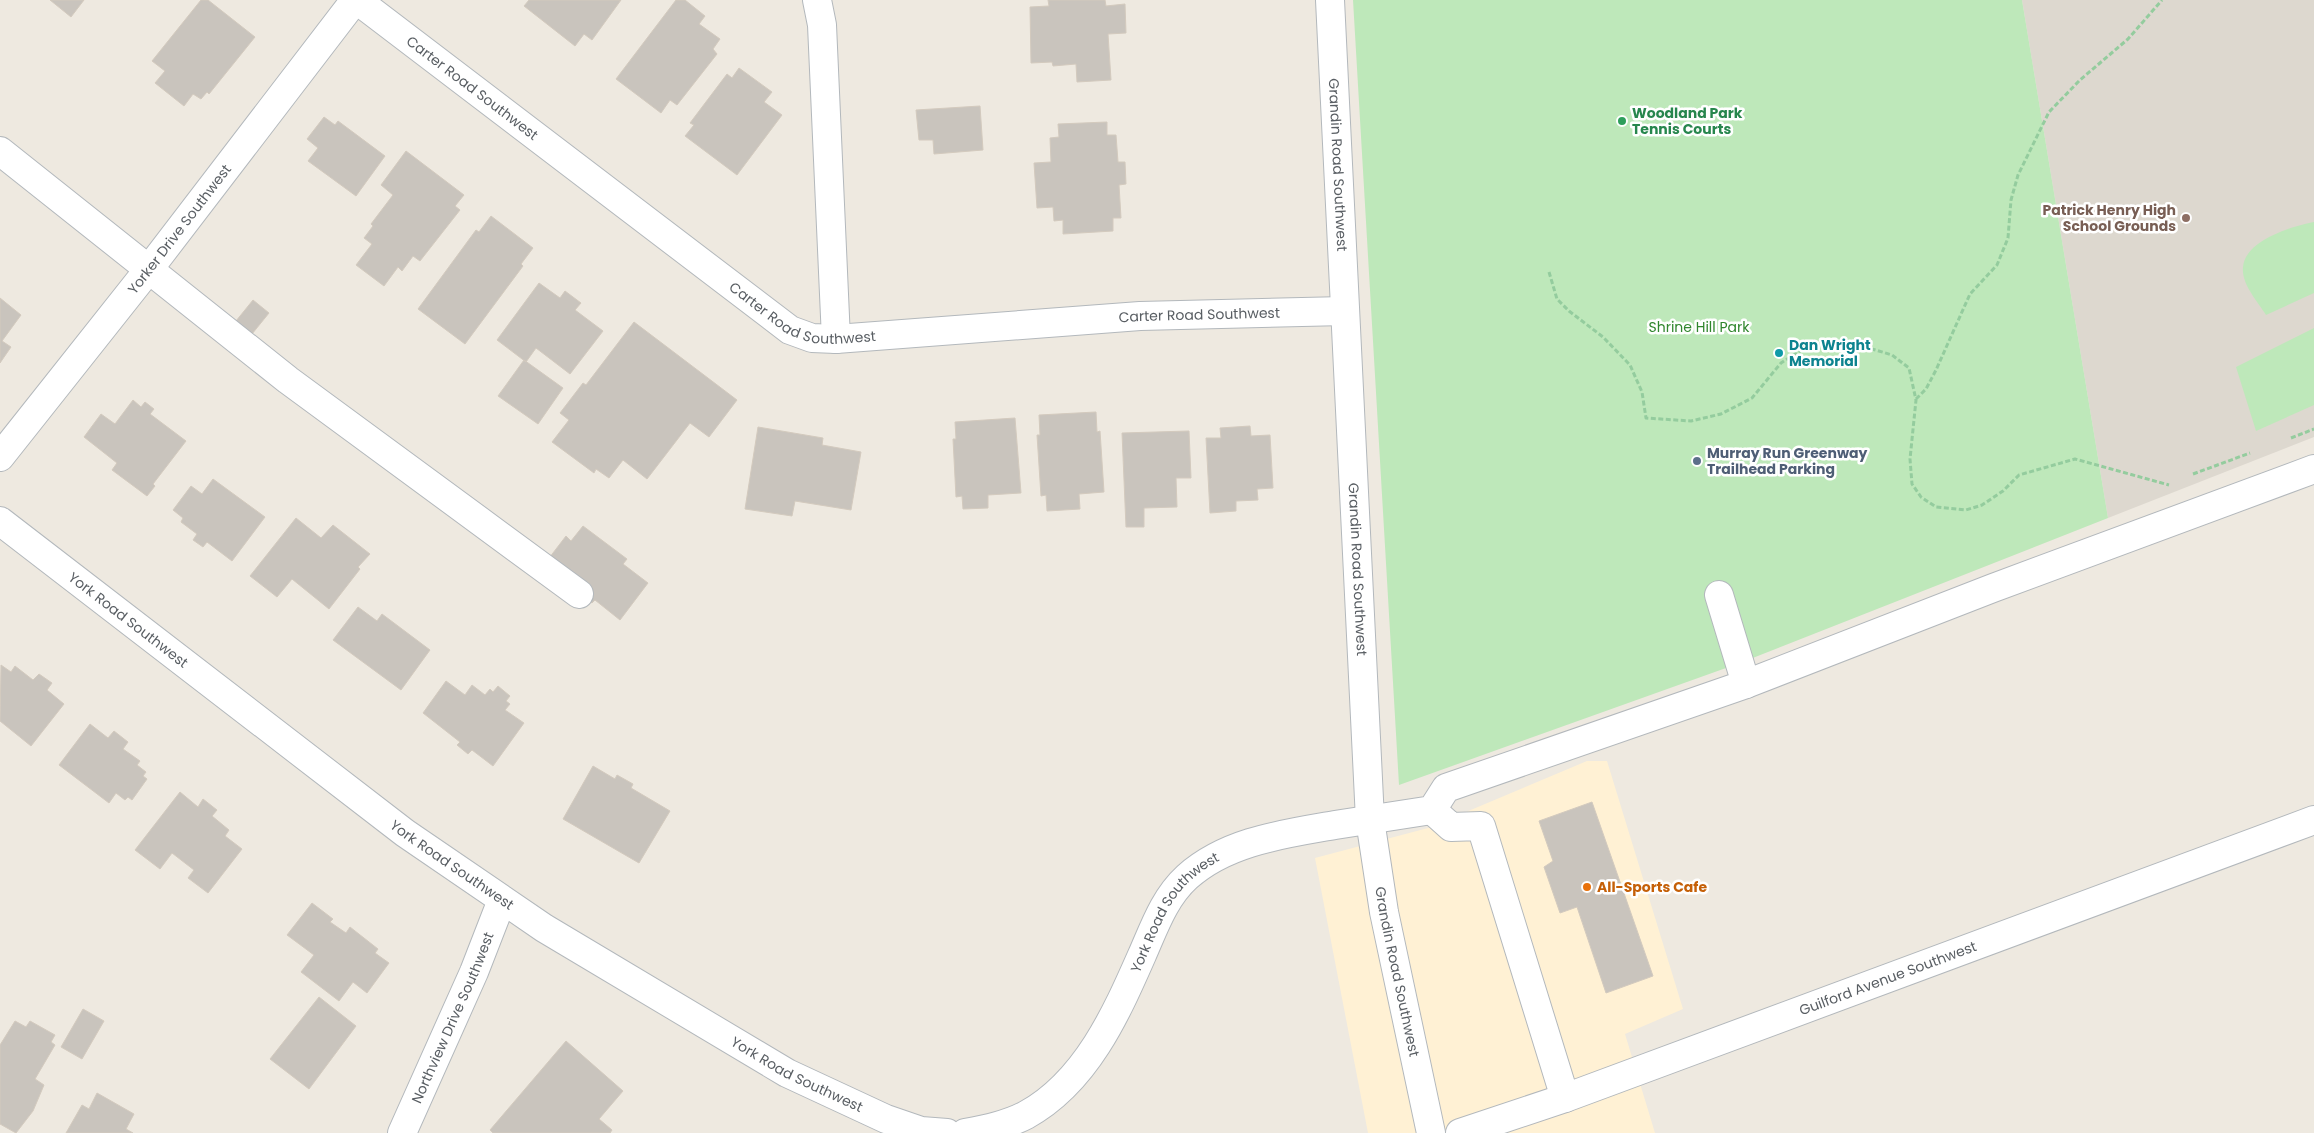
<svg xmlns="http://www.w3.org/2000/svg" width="2314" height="1133" font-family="Poppins,sans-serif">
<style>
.commercial{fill:#fff1d4}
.education{fill:#ddd8cf}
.green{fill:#bee8ba}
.building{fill:#c9c4bd;stroke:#d3cabe}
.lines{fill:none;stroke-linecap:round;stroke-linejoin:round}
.minor-casing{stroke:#b3b8bc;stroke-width:30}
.path{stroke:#94cc9e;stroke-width:3;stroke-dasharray:5 2.5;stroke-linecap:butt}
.minor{stroke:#fff;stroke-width:28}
.leisure-dot{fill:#2e9e5b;stroke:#fff;stroke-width:2}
.education-dot{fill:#8d6e63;stroke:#fff;stroke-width:2}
.culture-dot{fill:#0f9aa8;stroke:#fff;stroke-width:2}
.service-dot{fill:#5c6f8a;stroke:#fff;stroke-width:2}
.food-dot{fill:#e8710a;stroke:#fff;stroke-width:2}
.labels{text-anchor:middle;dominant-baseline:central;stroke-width:5;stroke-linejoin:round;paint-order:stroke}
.street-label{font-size:14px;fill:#595e63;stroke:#fff}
.leisure-label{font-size:14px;font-weight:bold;fill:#27864d;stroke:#fff;text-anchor:start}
.education-label{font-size:14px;font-weight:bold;fill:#785e54;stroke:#fff;text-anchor:end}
.park-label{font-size:14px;fill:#30862d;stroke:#fff}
.culture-label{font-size:14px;font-weight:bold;fill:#0d838f;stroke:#fff;text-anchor:start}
.service-label{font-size:14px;font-weight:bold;fill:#4e5e75;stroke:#fff;text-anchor:start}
.food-label{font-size:14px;font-weight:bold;fill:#c56008;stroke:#fff;text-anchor:start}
</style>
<rect width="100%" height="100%" fill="#eee9e0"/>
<path class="commercial" d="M1587 761H1607L1683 1009 1625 1034 1655 1133H1368L1315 858 1428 828Z"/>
<path class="education" d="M2022 0H2314V437L2108 518Z"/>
<path class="green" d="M1353 0H2022L2108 518 1740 663 1399 785Z
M2314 222V293L2266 315C2258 302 2241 284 2243 267 2245 240 2293 226 2314 222Z
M2314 328V405L2256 431 2236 367Z"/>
<path class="building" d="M50 0H84L71 17Z
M201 0H208L255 37 209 94 207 92 201 99 193 94 184 106 155 83 165 71 152 61Z
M529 0H621L592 40 584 34 575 46 524 6Z
M676 0H685L705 16 699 24 720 39 713 49 717 54 677 105 670 100 661 113 616 79Z
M1048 0H1105L1106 6 1125 4 1126 33 1108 34 1111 80 1077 82 1076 64 1053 66 1052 62 1031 63 1030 7 1049 6Z
M739 68 772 92 764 102 782 115 737 175 685 136 694 125 690 123 727 74 732 78Z
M980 106 983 150 934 154 933 140H919L916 110Z
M324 117 335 125 338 121 385 156 356 196 308 161 318 148 307 139Z
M1107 122V135H1116L1118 162H1125L1126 184 1119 185 1121 218H1113V231L1063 234V220L1054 221 1053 207 1037 208 1034 163 1051 162 1050 138 1059 137 1058 124Z
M406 151 464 195 455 206 460 210 420 261 413 256 402 271 398 267 384 286 356 265 372 244 364 238 373 226 371 224 393 195 381 185Z
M491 216 533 248 521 264 523 266 465 344 418 309 476 230 479 232Z
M539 283 560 298 565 291 581 303 575 310 603 331 570 374 536 348 526 362 497 340Z
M0 298 21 315 2 341 11 347 0 363Z
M253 300 269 313 252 334 236 321Z
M634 322 737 400 709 437 690 423 647 479 623 460 609 478 596 469 594 473 552 442 569 420 560 413 583 383 586 385Z
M524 360 563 388 538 424 498 396Z
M133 400 141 407 145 402 154 409 150 414 186 441 153 484 155 486 147 496 112 470 117 463 84 437 101 414 115 424Z
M1096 412 1097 432 1100 431 1104 492 1079 494 1080 509 1047 511 1046 495 1041 496 1037 435H1040L1039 415Z
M1015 418 1021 493 988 495V508L963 509 962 496 956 497 953 439H956L955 422Z
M1250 426 1251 436 1270 435 1273 488 1257 489 1258 500 1236 501V511L1210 513 1206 438H1221L1220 428Z
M758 427 823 438 822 445 861 452 851 510 795 501 792 516 745 509Z
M1189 431 1191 478H1176L1177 507 1144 508V527H1126L1122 433Z
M213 479 265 517 232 561 207 542 203 547 193 540 197 534 181 522 183 518 173 510 191 486 202 494Z
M296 518 321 538 333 525 370 554 358 567 360 569 329 609 292 579 277 597 250 576Z
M583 526 627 559 623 564 648 583 620 620 595 600 592 603 543 566 566 536 571 541Z
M358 607 377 621 382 614 430 650 401 690 333 640Z
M1 665 11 672 15 666 33 680 39 674 52 683 47 690 64 704 31 746 0 721Z
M446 681 465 695 472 685 485 695 490 689 493 692 498 686 510 696 506 701 510 704 505 710 524 723 493 766 472 750 468 754 457 745 460 742 423 713Z
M90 724 108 738 114 731 128 742 123 749 140 761 137 765 146 772 143 776 147 779 132 800 128 797 125 800 116 793 109 803 59 765Z
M593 766 615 779 617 775 633 784 631 788 670 811 639 863 563 819Z
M180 792 198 807 203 799 217 810 212 816 229 830 225 836 242 849 208 893 188 878 194 870 172 853 160 869 135 850Z
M1592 802 1653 976 1606 993 1577 907 1560 913 1544 867 1553 861 1539 821Z
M312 903 333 919 330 922 346 933 350 927 378 949 375 953 389 963 367 993 353 982 339 1001 301 972 314 955 287 935Z
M319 997 356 1026 309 1089 270 1059Z
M83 1009 104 1021 82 1059 61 1047Z
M15 1021 26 1027 30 1021 55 1035 51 1042 55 1045 35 1079 44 1085 33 1111 16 1133 0 1124V1045Z
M566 1041 623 1091 599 1119 612 1130 610 1133H493L490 1130Z
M97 1093 134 1114 126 1129 133 1133H66L82 1105 89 1109Z"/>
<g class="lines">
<g class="minor-casing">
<g id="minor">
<path id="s1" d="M357 0 790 330 812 338 836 339 1140 316 1345 311"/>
<path d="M817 0 822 25 836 339"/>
<path id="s2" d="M1330 0 1370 820 1384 912 1431 1133"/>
<path d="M0 151 288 380 579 594"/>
<path id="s3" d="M0 457 149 269 355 0"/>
<path id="s4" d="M0 521 405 833 544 928 787 1073 886 1119 921 1131 947 1133"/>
<path d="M1719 595 1746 684"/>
<path d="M1432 810 1451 827 1481 826 1565 1098"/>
<path id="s5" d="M402 1133 474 972 502 900"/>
<path id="s6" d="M965 1133C986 1129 1007 1125 1026 1115 1086 1082 1116 1014 1142 955 1154 928 1164 898 1187 877 1227 841 1284 834 1335 825 1368 820 1400 815 1432 810L1446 788 1746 684 1993 588 2314 469"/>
<path id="s7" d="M1460 1133 1565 1098 2314 820"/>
</g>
</g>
<path class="path" d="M1549 272 1557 299 1569 311 1603 337 1630 365 1642 392 1646 418 1691 421 1721 414 1752 398 1781 363 1798 352 1816 343 1849 342 1892 355 1909 368 1916 400 1910 459 1912 484 1921 497 1936 507 1966 510 1982 505 2003 491 2019 475 2075 459 2169 485
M1916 399 1926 389 1936 370 1970 294 1997 265 2008 238 2011 200 2018 175 2049 112 2080 80 2128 39 2162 0
M2291 438 2314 429
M2193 474 2250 453"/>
<use href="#minor" class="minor"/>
</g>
<circle class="leisure-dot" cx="1622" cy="121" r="5"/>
<circle class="education-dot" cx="2186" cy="218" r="5"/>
<circle class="culture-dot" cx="1779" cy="353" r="5"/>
<circle class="service-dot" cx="1697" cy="461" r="5"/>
<circle class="food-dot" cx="1587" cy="887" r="5"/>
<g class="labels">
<g class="street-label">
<text stroke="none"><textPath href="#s1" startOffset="145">Carter Road Southwest</textPath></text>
<text stroke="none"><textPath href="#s2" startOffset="165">Grandin Road Southwest</textPath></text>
<text stroke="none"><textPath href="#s3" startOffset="290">Yorker Drive Southwest</textPath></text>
<text stroke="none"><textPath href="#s1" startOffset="551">Carter Road Southwest</textPath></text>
<text stroke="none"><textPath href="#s1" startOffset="956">Carter Road Southwest</textPath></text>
<text stroke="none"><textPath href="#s2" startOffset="570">Grandin Road Southwest</textPath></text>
<text stroke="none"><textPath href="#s4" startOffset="162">York Road Southwest</textPath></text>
<text stroke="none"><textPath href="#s4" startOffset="568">York Road Southwest</textPath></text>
<text stroke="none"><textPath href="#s6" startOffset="320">York Road Southwest</textPath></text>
<text stroke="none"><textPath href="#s2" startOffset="975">Grandin Road Southwest</textPath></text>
<text stroke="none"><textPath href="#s7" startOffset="455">Guilford Avenue Southwest</textPath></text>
<text stroke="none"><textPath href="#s5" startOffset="126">Northview Drive Southwest</textPath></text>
<text stroke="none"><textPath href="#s4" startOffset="972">York Road Southwest</textPath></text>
</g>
<g class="leisure-label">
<text x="1632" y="113">Woodland Park<tspan x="1632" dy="16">Tennis Courts</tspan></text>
</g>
<g class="education-label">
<text x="2176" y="210">Patrick Henry High<tspan x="2176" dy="16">School Grounds</tspan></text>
</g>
<g class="park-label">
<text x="1699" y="327">Shrine Hill Park</text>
</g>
<g class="culture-label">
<text x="1789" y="345">Dan Wright<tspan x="1789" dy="16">Memorial</tspan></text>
</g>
<g class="service-label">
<text x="1707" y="453">Murray Run Greenway<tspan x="1707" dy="16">Trailhead Parking</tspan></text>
</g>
<g class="food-label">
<text x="1597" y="887">All-Sports Cafe</text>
</g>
</g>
</svg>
